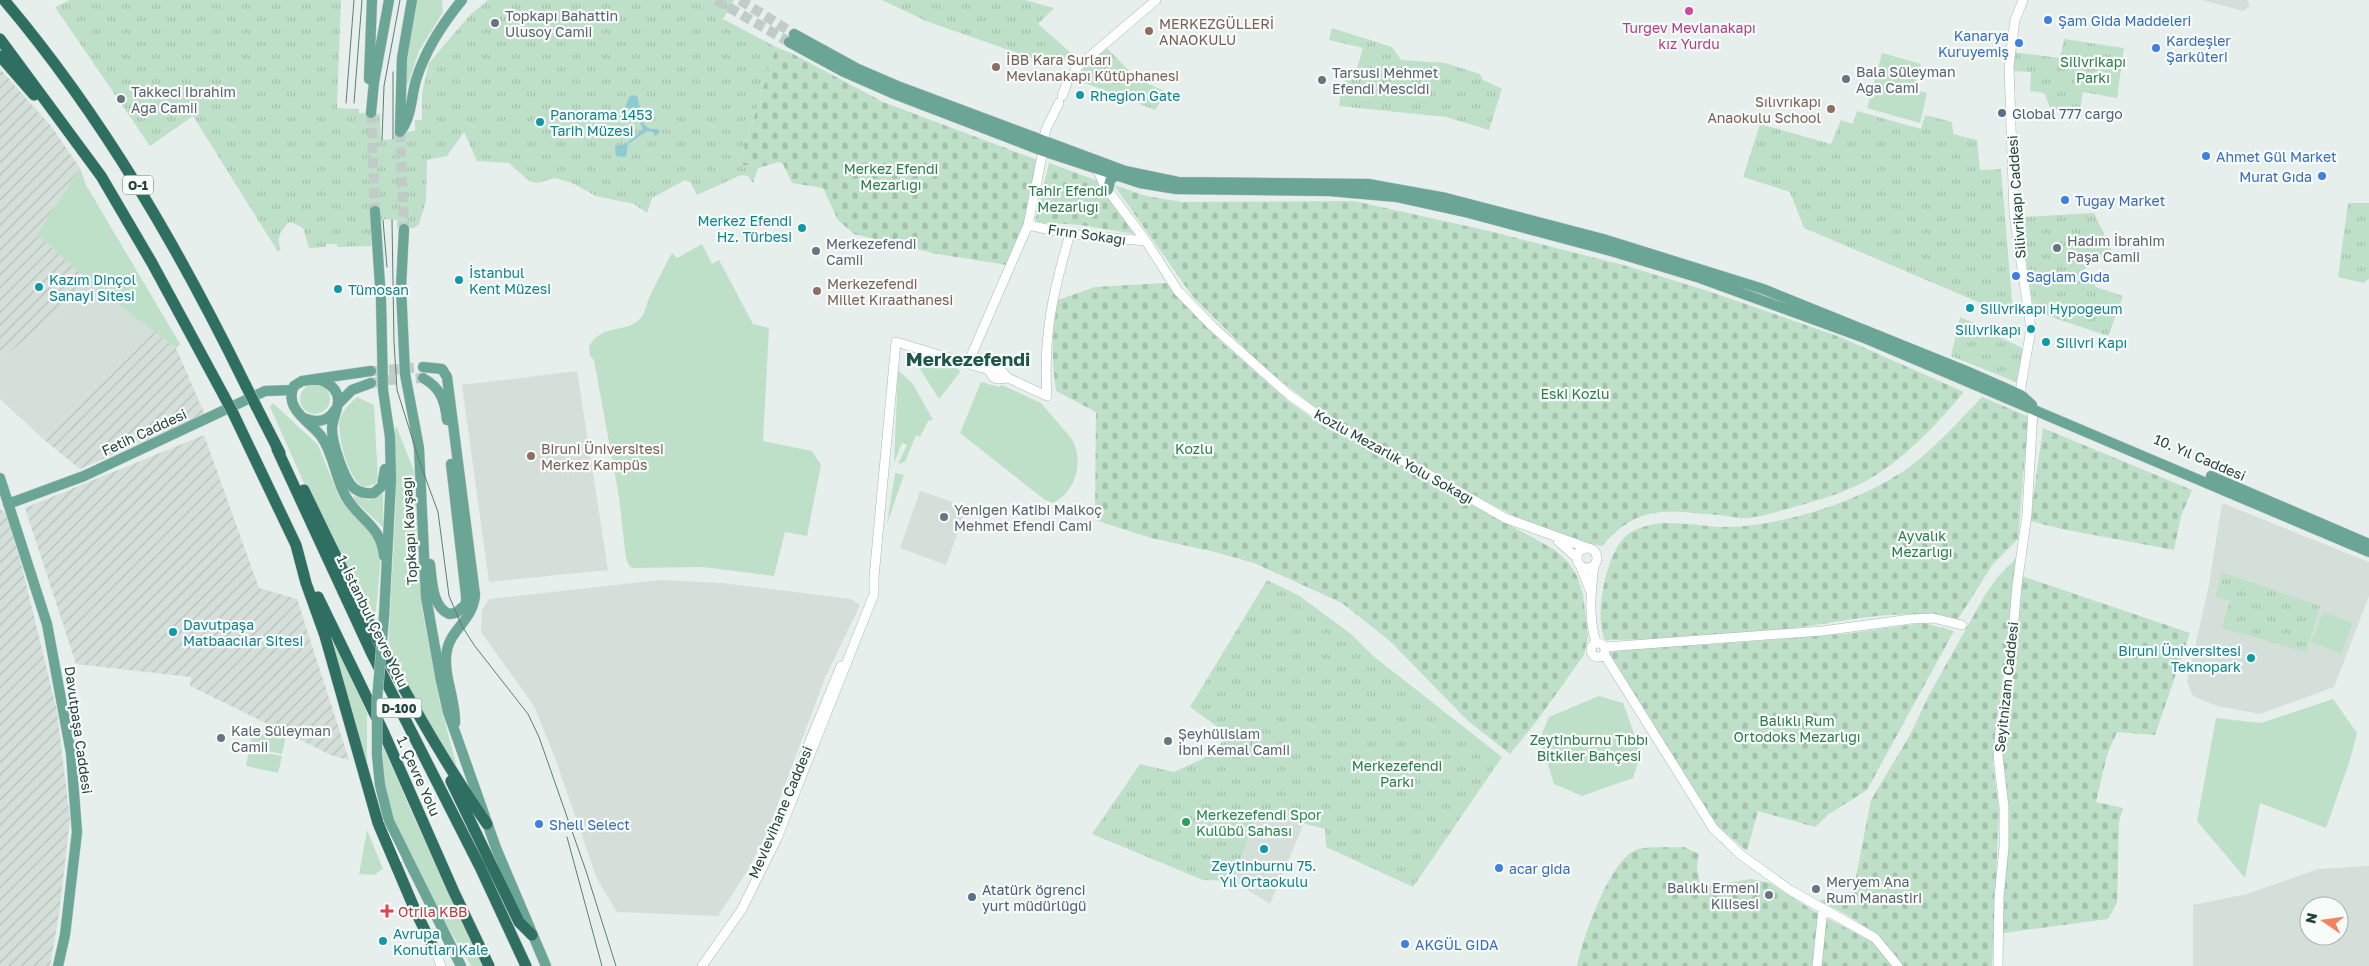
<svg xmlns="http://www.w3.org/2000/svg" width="2369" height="966" font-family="'Golos Text',sans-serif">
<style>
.built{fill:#d4dfda;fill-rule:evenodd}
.industrial{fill:url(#industrial-furrows)}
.green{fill:#bfe0c8}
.cemetery{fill:url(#cemetery-stones)}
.park{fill:url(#park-tufts)}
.water{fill:#8ec9d4}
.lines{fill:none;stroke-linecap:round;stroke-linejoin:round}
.secondary-tunnel{stroke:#bfccc8;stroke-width:9;stroke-dasharray:9 4.5;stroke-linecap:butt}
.primary-tunnel{stroke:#bfccc8;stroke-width:10;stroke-dasharray:10 5;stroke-linecap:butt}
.secondary-casing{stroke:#a4bbb3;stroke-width:10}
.primary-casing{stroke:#c2cac8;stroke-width:11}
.highway-casing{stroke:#c2cac8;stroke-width:12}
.secondary{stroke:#fff;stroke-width:9}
.primary{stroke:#6aa596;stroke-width:10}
.highway{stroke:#2f6f62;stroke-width:11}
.tram{stroke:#5f7d75;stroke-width:1}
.primary-bridge-casing{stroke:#c2cac8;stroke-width:11;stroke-linecap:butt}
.highway-bridge-casing{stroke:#c2cac8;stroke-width:12;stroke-linecap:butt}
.primary-bridge{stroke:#6aa596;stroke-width:10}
.highway-bridge{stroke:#2f6f62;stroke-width:11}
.hotel-dot{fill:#d1479c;stroke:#f7fbf9;stroke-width:2}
.shop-dot{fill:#3f7fe0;stroke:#f7fbf9;stroke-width:2}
.worship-dot{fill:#6b7280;stroke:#f7fbf9;stroke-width:2}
.education-dot{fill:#8d6e63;stroke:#f7fbf9;stroke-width:2}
.culture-dot{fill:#0f9aa8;stroke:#f7fbf9;stroke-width:2}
.service-dot{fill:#5c6f8a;stroke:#f7fbf9;stroke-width:2}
.leisure-dot{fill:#2e9e5b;stroke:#f7fbf9;stroke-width:2}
.health-dot{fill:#e0444e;stroke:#f7fbf9;stroke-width:2}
.labels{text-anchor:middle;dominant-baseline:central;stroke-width:4.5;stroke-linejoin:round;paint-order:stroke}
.shield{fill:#f7fbf9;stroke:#637a73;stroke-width:1}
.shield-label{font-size:12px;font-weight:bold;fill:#24423a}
.worship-label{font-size:14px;fill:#5b616d;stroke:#f7fbf9;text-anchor:start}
.shop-label{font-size:14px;fill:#366cbe;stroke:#f7fbf9;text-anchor:start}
.education-label{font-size:14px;fill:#785e54;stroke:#f7fbf9;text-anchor:start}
.hotel-label{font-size:14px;fill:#b23c85;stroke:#f7fbf9}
.park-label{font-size:14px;fill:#2d7a4b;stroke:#f7fbf9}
.culture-label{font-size:14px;fill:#0d838f;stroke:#f7fbf9;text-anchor:start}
.service-label{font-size:14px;fill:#4e5e75;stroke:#f7fbf9;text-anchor:start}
.street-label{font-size:14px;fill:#24423a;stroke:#f7fbf9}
.leisure-label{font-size:14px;fill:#27864d;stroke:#f7fbf9;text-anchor:start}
.health-label{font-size:14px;fill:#be3a42;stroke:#f7fbf9;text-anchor:start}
.district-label{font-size:19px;font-weight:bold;fill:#1f5548;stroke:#f7fbf9}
</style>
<defs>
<pattern id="industrial-furrows" width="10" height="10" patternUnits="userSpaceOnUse" patternTransform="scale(1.25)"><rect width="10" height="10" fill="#d4dfda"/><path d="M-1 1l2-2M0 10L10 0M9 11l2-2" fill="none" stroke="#b6c1bc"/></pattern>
<pattern id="cemetery-stones" width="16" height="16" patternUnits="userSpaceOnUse" patternTransform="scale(1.25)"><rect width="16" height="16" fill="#bfe0c8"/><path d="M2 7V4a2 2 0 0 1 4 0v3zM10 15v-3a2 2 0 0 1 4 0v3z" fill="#a4c1ad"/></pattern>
<pattern id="park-tufts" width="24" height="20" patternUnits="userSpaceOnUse" patternTransform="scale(1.25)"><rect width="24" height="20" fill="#bfe0c8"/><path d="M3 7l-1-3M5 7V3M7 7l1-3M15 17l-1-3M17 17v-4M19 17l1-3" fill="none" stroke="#a4c1ad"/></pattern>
</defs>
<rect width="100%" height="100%" fill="#e6efeb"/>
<path class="built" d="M2202 0H2247L2250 6 2243 11Z
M92 284 155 330 43 439 0 399V360Z
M577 371 608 570 489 582 462 385Z
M920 491 967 507 946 565 900 548Z
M2222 503 2369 562V596L2334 687 2260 714 2217 706 2193 696 2187 682 2209 585Z
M660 580 721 583 851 599 860 605 825 678 768 830 748 870 718 916 617 912 597 879 555 758 534 706 481 632 482 610 489 599Z
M1258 811 1304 823 1270 904 1233 881Z
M2369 866V966H2193V905L2247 894 2318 869ZM2309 906H2339V936H2309Z"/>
<path class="industrial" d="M0 69 51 126 80 168 37 234 92 284 0 360Z
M155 330 176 348 205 415 80 469 43 439Z
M204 435 259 588 297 599 349 760 333 756 190 686 191 677 76 664 25 508Z
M0 509 6 513 22 567 57 711 70 819 59 914 50 966H0Z"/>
<path class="green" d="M416 0H442L443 12 419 51 407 87V60Z
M1882 53 1921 64 1914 90 1927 93 1920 123 1867 108Z
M80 168 86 185 180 344 176 348 92 284 37 234Z
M702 244 712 264 719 260 753 324 769 328 763 441 812 451 821 465 807 536 785 532 774 576 703 567 633 568 630 567 626 559 619 497 594 360 590 356 589 346C604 323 622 334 639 320 645 315 646 305 649 298 656 283 664 268 672 253L677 258Z
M908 356 959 369 960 372 939 399 920 369Z
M898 370 913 384 933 420 928 421 920 437 916 435 905 462 898 464 907 445 902 443 894 463Z
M981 382 999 387 1002 385 1041 403 1071 438C1085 460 1076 492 1053 503L1045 500 960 433Z
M300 399a15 15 0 1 1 30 0a15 15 0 1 1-30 0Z
M357 397 374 405 378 480 375 484 364 487C349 482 336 434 340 419 343 410 350 403 357 397Z
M273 403 318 445 339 497 346 507 363 522 374 538 381 556 375 621C333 554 303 479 270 407Z
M395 428H397L414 471 422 609 439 699 456 764 454 765 388 653 396 500Z
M895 473 904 475 887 524Z
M383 493V527L353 499 354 496 370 500Z
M2323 612 2353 623 2341 654 2311 642Z
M327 626 367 713V764Z
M1599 696 1623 703 1641 753 1633 778 1582 796 1554 784 1540 738 1549 717Z
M2333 699 2357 733 2350 760 2326 828 2260 803 2245 878 2197 821 2216 718 2261 723Z
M253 729 286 736 282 754 249 747Z
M382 744 415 820 484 966H471C443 917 399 851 387 797 383 780 384 761 382 744Z
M249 750 282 756 278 773 246 766Z
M367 830 383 869 374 875 359 874Z"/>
<path class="cemetery" d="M776 47 793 54 883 102 1037 160 1024 223 1007 265 937 254 854 234 838 220 823 188 792 183 783 164 779 162 758 168 739 164Z
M1049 163 1098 181 1134 234 1081 225 1035 222Z
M1114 185 1146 196 1182 202 1354 201 1489 231 1627 266 1711 292 1840 337 1964 392C1941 419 1915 448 1885 469 1859 488 1825 499 1794 507 1779 511 1762 517 1746 518 1737 518 1728 516 1719 515 1667 511 1639 503 1602 546L1551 536 1325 415 1267 370 1193 297Z
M1166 283 1218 339 1288 401 1326 428 1394 461 1555 550 1569 563 1577 576 1583 594 1588 637 1584 655 1536 722 1510 754 1467 720 1391 642 1342 603 1254 563 1215 552 1151 538 1095 520 1096 412 1056 391C1051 357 1052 333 1058 300L1095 287Z
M1982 397 2027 416 2028 420 2018 539 1993 564 1958 619C1903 606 1844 622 1788 629 1728 637 1665 640 1605 640 1593 616 1607 545 1631 532 1662 515 1694 527 1727 527 1783 527 1874 497 1917 461 1940 442 1961 419 1982 397Z
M2043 428 2192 490 2181 516 2174 550 2062 529 2030 521Z
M2016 558 2006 656 1996 721 1993 764 1999 811 1992 966H1904C1875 932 1860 919 1818 901L1853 892 1871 800 1910 735 1929 695 1985 595 1997 578Z
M2022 576 2190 633 2155 735 2117 732 2107 755 2096 802 2123 808 2119 822 2117 903 2108 919 2003 933 2004 879 2008 829 2007 797 2002 760Z
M1924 623 1954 631 1867 790 1829 814 1815 827 1758 811 1747 851 1716 825 1699 800 1609 653 1628 647 1702 645 1844 634Z
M1684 847 1699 854 1697 868 1700 884 1707 886 1751 879 1770 883 1820 915 1815 966H1577C1582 940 1611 856 1638 849 1652 846 1670 848 1684 847Z
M1825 917 1873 942 1893 966H1821Z"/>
<path class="park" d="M70 0H341L337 108 359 109V113L380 114 381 140 394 139V133L415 131V120H422V93L429 63 469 16 488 0H734L723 19 776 47 739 164 758 168 753 183 748 176 741 175 697 195 691 183 685 180 652 198 647 213 634 204 596 196 572 183 555 178 537 183 529 181 509 163 477 161 464 132 447 156 427 160 426 201 419 224 414 228H397V220L381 219V211L371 210V246L337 247V244H326V247L309 248 303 228 293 223H288C280 232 276 238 281 249L278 252 193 116 150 146 55 7Z
M882 0H1025L1054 8 1038 24 1070 52 1060 68 926 21Z
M1332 28 1392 47 1401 60 1445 63 1480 74 1483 80 1502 89 1489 130 1446 117 1339 106 1342 83 1356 72 1363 48 1329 40Z
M2064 39 2124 48 2117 98 2083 92 2079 114 2051 109 2044 93 2030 91 2031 72 2013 71V52L2060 58Z
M1105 46 1137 79 1167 92 1155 110 1075 79 1078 72Z
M1857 111 1921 129 1925 115 1952 122 1953 134 1977 140 1980 170 2001 169 2013 313 2011 316 1804 228 1790 192 1743 177 1760 124 1831 144 1841 120 1853 124Z
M2348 203H2369V279L2363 283 2338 277Z
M2094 213 2112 251 2083 270 2096 287 2123 296 2108 336 2034 311 2022 232 2024 217Z
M1960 317 1976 324 1974 332 1982 335 1985 330 2024 349 2016 382 1951 356Z
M2222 572 2320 606 2306 652 2222 628 2230 601 2215 597Z
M1267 580 1298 595 1351 634 1372 655 1502 757 1413 887 1326 847 1325 829 1258 811 1233 881 1203 880 1092 834 1140 764 1174 772 1209 756 1229 735 1190 707Z"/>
<path class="water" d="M633 95 638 97C640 110 636 121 650 129H658L660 132 655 136 653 132 647 131 628 144 626 157 616 156 615 146 626 144 643 129 634 110 625 107 630 96Z"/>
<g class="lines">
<path class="secondary-tunnel" d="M1067 83 1075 69"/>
<path class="primary-tunnel" d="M716 0 789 42
M740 0 794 34
M371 113 375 211
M400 132 404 229
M374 371 423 367
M371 383 389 380 423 378"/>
<g class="secondary-casing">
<path id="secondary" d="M1075 69 1156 0
M1062 96 1067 83
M1043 142 1046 129 1059 103
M1098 171 1104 185 1146 241 1178 291 1212 326 1288 394 1331 424 1419 469 1505 518 1588 548
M1028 225 1070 234 1146 241
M968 363 1028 225 1043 151
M989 370 999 369 1008 378
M2021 395V386L2031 329 2014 214 2009 66 2015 20 2023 0
M1558 541 1577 558
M1577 558a10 10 0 1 1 20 0a10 10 0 1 1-20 0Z
M1580 565 1590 590
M1594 565C1591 590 1588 618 1596 642
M1591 650a7 7 0 1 1 14 0a7 7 0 1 1-14 0Z
M1605 647 1822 631 1911 619 1933 618 1962 625
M1604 654 1713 828 1741 855 1790 890 1875 938 1898 966
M803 758 841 666
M387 823 399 858
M432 942 441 966
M702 966 742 909 777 838 874 594V577L896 342 989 370 993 377 997 379 1008 378 1047 396C1043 335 1053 292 1070 234
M1817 966 1823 909
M1998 966 1999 897 2004 847V807L1998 756 2000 732 2010 666 2017 585 2027 514 2033 409"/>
</g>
<g class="primary-casing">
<path id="primary" d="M794 34 856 68 900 87 1125 171 1178 182 1368 184 1446 198 1603 239 1763 289 1971 373 2021 395 2032 405
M789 42 844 72 892 93 1043 151 1140 183 1176 189 1329 191 1397 197 1465 212 1611 251 1700 278 1862 337 2369 552
M369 79 372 0
M371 113 374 82 389 0
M400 131 402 58 412 0
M400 132C412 117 411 97 416 80 425 51 443 23 462 0
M1108 190 1110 181 1114 176
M375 211 381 300 383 390 390 437 391 480 384 617
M404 229 401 287 405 374 419 448 426 597 441 681 448 712 496 848 546 966
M423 367 442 369 447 377 475 595C473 620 451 629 447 650 442 674 456 699 455 723
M371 371 302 381 294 386C283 408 310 422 321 436 334 454 335 478 346 497 359 520 381 525 384 556
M423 378C441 388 445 401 447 420
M317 379C327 382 337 387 338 399 339 408 332 419 332 429 332 442 344 481 355 489 361 493 367 494 374 493L382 486 385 469
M338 404 352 390 371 383
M304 418C316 423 328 422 335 410
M2211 476 2369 544
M0 478 47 624 71 753 77 832 65 935 58 966
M8 504 84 476 265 391 292 390
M430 564C432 580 432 607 449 614L456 613 466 604V595L451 464
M377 755 380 785 389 821 461 966"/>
</g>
<g class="highway-casing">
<path id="highway" d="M4 0C103 117 179 249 246 386
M0 39 101 176 152 263 224 396
M0 56 34 95
M256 406 280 453
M233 413 296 545 306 583 325 636 378 823 415 910 433 947
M277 449 371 652 480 867 526 966
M304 490C359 605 414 719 487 824
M318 597 383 731 453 890 489 966
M451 781 519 922 532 935"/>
</g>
<use href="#secondary" class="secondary"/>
<use href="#primary" class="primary"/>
<use href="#highway" class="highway"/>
<path class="tram" d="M393 72V139
M346 103 354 0
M354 103 362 0
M382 140 384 86 400 0
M383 220 387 267
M392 220 394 342 397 390 420 463 438 512 449 596 462 626 474 645 528 714 539 737 586 871 616 966
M567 837 602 966"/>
<g class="primary-bridge-casing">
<path id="primary-bridge" d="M377 755V700L384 617"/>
</g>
<g class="highway-bridge-casing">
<path id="highway-bridge" d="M246 386 256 406
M224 396 233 413"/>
</g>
<use href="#primary-bridge" class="primary-bridge"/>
<use href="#highway-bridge" class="highway-bridge"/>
</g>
<circle class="hotel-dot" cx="1689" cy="11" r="5"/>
<g class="shop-dot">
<circle cx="2048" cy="20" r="5"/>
<circle cx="2019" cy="43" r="5"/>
<circle cx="2156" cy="48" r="5"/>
<circle cx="2206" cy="156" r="5"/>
<circle cx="2322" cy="176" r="5"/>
<circle cx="2065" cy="200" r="5"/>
<circle cx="2016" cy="276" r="5"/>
<circle cx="539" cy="824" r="5"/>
<circle cx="1499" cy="868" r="5"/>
<circle cx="1405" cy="944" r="5"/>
</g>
<g class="worship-dot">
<circle cx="495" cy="23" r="5"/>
<circle cx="1846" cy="79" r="5"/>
<circle cx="1322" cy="80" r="5"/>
<circle cx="121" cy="99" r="5"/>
<circle cx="2057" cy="248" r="5"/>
<circle cx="816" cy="251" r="5"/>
<circle cx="944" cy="517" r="5"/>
<circle cx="221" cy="738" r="5"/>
<circle cx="1168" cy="741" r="5"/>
<circle cx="1816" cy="889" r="5"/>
<circle cx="1769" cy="895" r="5"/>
</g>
<g class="education-dot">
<circle cx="1149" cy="31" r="5"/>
<circle cx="996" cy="67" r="5"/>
<circle cx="1831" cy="109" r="5"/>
<circle cx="817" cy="291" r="5"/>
<circle cx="531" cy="456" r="5"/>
</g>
<g class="culture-dot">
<circle cx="1080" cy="95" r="5"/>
<circle cx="540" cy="122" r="5"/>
<circle cx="802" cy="228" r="5"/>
<circle cx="459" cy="280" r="5"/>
<circle cx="39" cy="287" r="5"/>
<circle cx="338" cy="289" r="5"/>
<circle cx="1970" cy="308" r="5"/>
<circle cx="2031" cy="329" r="5"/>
<circle cx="2046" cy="342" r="5"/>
<circle cx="173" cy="632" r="5"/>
<circle cx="2251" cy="658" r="5"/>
<circle cx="1264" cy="849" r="5"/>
<circle cx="383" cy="941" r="5"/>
</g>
<g class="service-dot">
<circle cx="2002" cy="113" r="5"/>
<circle cx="972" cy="897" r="5"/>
</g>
<circle class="leisure-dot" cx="1186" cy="822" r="5"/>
<path class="health-dot" d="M384.5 903.5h5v5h5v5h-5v5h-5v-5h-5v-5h5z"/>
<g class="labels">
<g class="shield">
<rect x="123" y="175.5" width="30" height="19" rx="4"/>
<rect x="376.5" y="698.5" width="45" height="19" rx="4"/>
</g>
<g class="shield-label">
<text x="138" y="185">O-1</text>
<text x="399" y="708">D-100</text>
</g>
<g class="worship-label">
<text x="505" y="15">Topkapı Bahattin<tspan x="505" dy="16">Ulusoy Camii</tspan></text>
<text x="1856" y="71">Bala Süleyman<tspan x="1856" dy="16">Ağa Cami</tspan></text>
<text x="1332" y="72">Tarsusi Mehmet<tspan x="1332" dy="16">Efendi Mescidi</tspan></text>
<text x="131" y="91">Takkeci Ibrahim<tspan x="131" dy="16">Ağa Camii</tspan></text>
<text x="2067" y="240">Hadım İbrahim<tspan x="2067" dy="16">Paşa Camii</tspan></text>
<text x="826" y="243">Merkezefendi<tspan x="826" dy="16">Camii</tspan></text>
<text x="954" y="509">Yenigen Katibi Malkoç<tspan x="954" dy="16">Mehmet Efendi Cami</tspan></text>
<text x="231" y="730">Kale Süleyman<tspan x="231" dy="16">Camii</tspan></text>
<text x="1178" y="733">Şeyhülislam<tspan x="1178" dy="16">İbni Kemal Camii</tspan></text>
<text x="1826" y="881">Meryem Ana<tspan x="1826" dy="16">Rum Manastiri</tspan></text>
<text x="1759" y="887" text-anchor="end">Balıklı Ermeni<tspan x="1759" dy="16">Kilisesi</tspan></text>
</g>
<g class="shop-label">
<text x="2058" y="20">Şam Gida Maddeleri</text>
<text x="2009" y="35" text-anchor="end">Kanarya<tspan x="2009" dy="16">Kuruyemiş</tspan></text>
<text x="2166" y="40">Kardeşler<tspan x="2166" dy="16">Şarküteri</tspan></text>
<text x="2216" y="156">Ahmet Gül Market</text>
<text x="2312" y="176" text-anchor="end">Murat Gıda</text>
<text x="2075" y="200">Tugay Market</text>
<text x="2026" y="276">Sağlam Gıda</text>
<text x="549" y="824">Shell Select</text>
<text x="1509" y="868">acar gida</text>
<text x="1415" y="944">AKGÜL GIDA</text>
</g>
<g class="education-label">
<text x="1159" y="23">MERKEZGÜLLERİ<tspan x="1159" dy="16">ANAOKULU</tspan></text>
<text x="1006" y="59">İBB Kara Surları<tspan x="1006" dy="16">Mevlanakapı Kütüphanesi</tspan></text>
<text x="1821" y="101" text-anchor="end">Sılıvrıkapı<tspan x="1821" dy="16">Anaokulu School</tspan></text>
<text x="827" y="283">Merkezefendi<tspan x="827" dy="16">Millet Kıraathanesi</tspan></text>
<text x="541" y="448">Biruni Üniversitesi<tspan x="541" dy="16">Merkez Kampüs</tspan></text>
</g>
<g class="hotel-label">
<text x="1689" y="27">Turgev Mevlanakapı<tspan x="1689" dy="16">kız Yurdu</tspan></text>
</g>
<g class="park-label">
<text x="2093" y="61">Silivrikapı<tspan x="2093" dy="16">Parkı</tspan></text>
<text x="891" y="168">Merkez Efendi<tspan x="891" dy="16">Mezarlığı</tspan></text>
<text x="1068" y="190">Tahir Efendi<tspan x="1068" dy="16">Mezarlığı</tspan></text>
<text x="1575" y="393">Eski Kozlu</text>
<text x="1194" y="448">Kozlu</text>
<text x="1922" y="535">Ayvalık<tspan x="1922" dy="16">Mezarlığı</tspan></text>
<text x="1797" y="720">Balıklı Rum<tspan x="1797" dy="16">Ortodoks Mezarlığı</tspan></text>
<text x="1589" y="739">Zeytinburnu Tıbbı<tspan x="1589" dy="16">Bitkiler Bahçesi</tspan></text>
<text x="1397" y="765">Merkezefendi<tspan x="1397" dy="16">Parkı</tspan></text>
</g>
<g class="culture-label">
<text x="1090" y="95">Rhegion Gate</text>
<text x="550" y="114">Panorama 1453<tspan x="550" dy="16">Tarih Müzesi</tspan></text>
<text x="792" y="220" text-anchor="end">Merkez Efendi<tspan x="792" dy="16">Hz. Türbesi</tspan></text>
<text x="469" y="272">İstanbul<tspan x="469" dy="16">Kent Müzesi</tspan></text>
<text x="49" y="279">Kazım Dinçol<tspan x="49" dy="16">Sanayi Sitesi</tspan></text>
<text x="348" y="289">Tümosan</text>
<text x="1980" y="308">Silivrikapı Hypogeum</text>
<text x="2021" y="329" text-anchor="end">Silivrikapı</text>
<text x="2056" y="342">Silivri Kapı</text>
<text x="183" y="624">Davutpaşa<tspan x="183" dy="16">Matbaacılar Sitesi</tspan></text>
<text x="2241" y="650" text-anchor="end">Biruni Üniversitesi<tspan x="2241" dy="16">Teknopark</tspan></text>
<text x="1264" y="865" text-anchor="middle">Zeytinburnu 75.<tspan x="1264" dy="16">Yıl Ortaokulu</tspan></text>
<text x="393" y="933">Avrupa<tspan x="393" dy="16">Konutları Kale</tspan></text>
</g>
<g class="service-label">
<text x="2012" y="113">Global 777 cargo</text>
<text x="982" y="889">Atatürk öğrenci<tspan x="982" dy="16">yurt müdürlüğü</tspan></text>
</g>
<g class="street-label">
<text transform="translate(2016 197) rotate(-94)">Silivrikapı Caddesi</text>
<text transform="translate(1087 234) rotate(8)">Fırın Sokağı</text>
<text transform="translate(144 432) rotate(-25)">Fetih Caddesi</text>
<text transform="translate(1394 456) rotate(29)">Kozlu Mezarlık Yolu Sokağı</text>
<text transform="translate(2200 457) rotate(23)">10. Yıl Caddesi</text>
<text transform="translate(409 531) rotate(-93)">Topkapı Kavşağı</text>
<text transform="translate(373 621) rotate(64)">1. İstanbul Çevre Yolu</text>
<text transform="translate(2006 687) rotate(-84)">Seyitnizam Caddesi</text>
<text transform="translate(79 730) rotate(82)">Davutpaşa Caddesi</text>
<text transform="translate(419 776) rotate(66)">1. Çevre Yolu</text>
<text transform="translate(780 812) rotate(-67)">Mevlevihane Caddesi</text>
</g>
<g class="leisure-label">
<text x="1196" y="814">Merkezefendi Spor<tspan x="1196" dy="16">Kulübü Sahası</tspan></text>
</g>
<g class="health-label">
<text x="398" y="911">Otrila KBB</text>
</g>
<g class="district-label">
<text x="968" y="358">Merkezefendi</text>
</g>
</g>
<g transform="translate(2324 921) rotate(283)"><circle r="24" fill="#f7fbf9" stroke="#a3b1ad"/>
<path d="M0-4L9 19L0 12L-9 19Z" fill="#f4845f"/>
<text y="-8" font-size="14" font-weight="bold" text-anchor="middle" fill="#24423a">N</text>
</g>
</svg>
